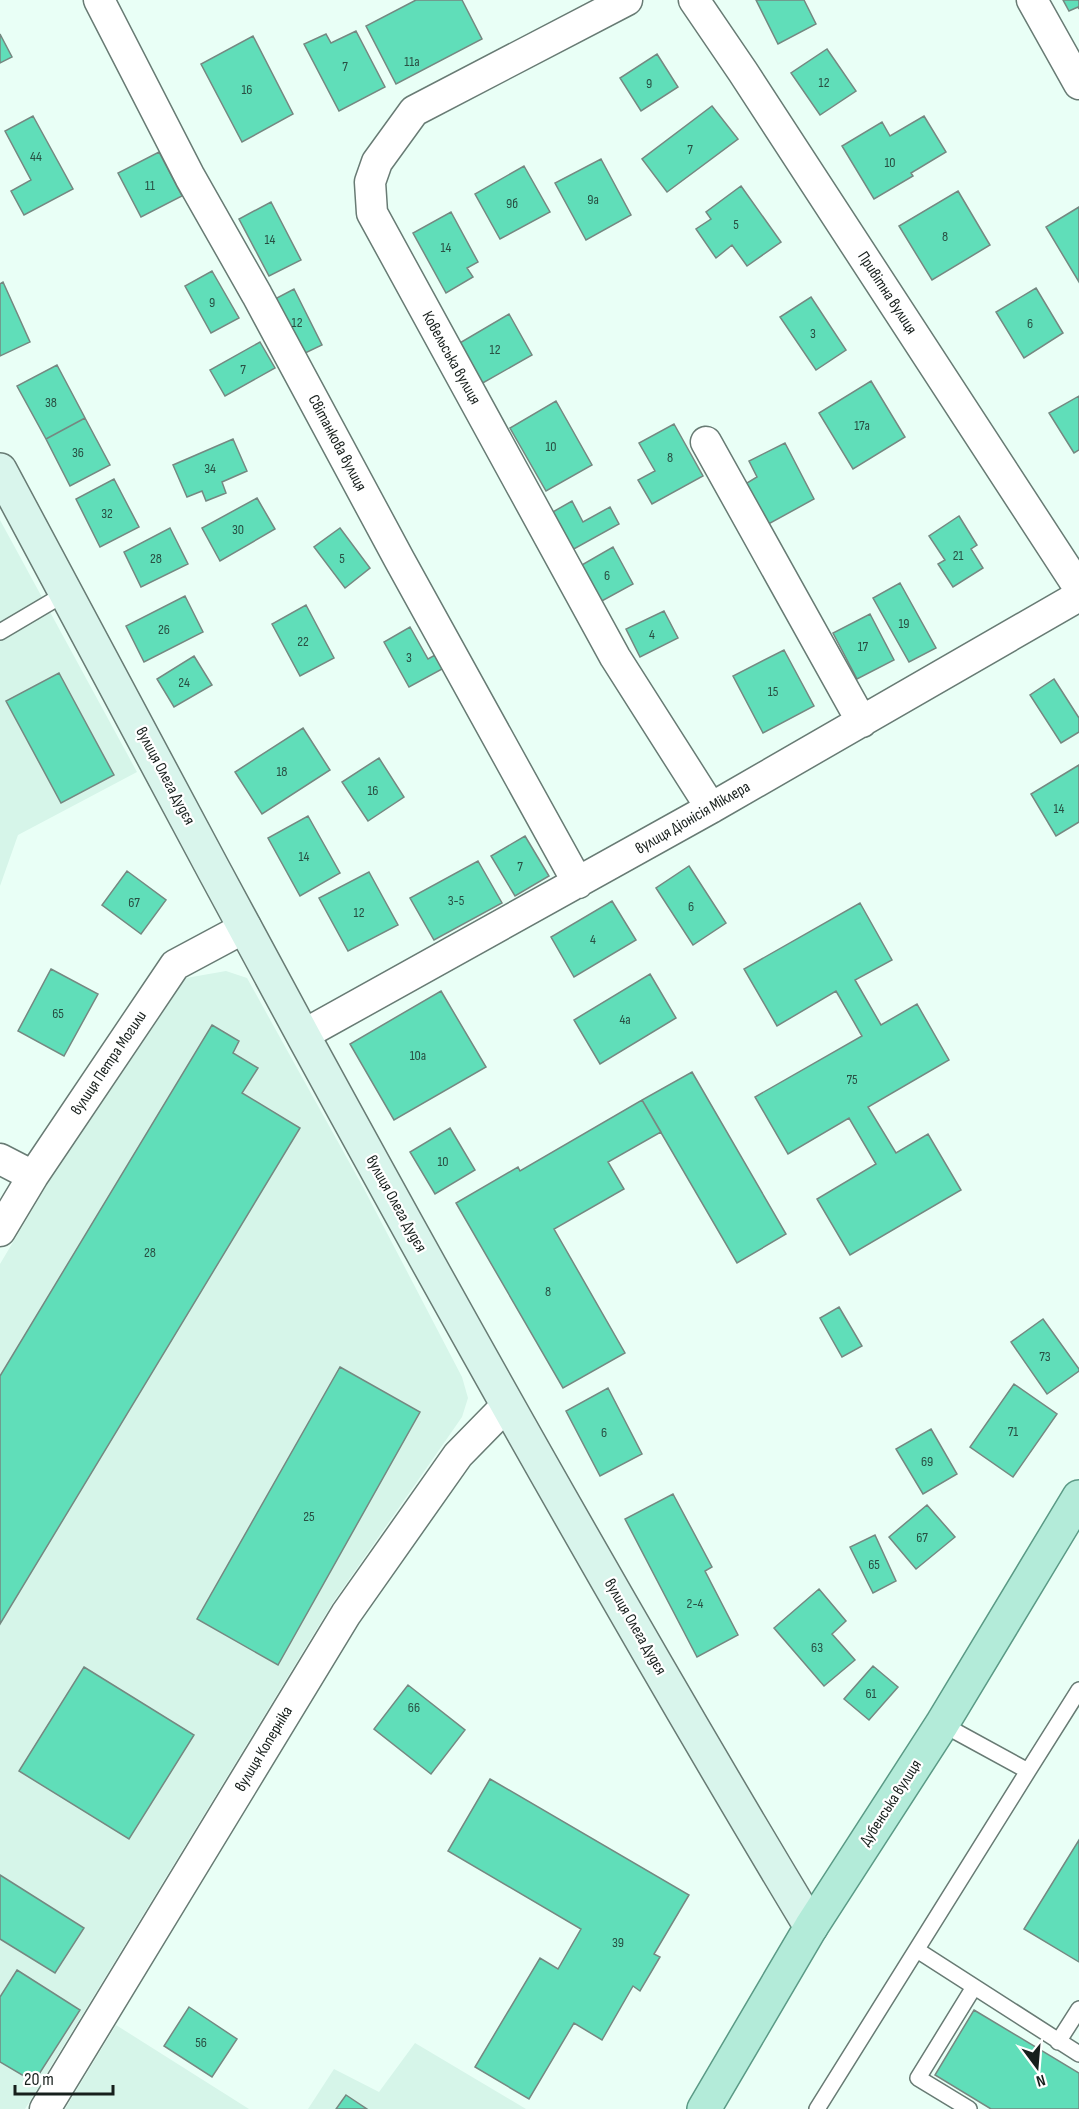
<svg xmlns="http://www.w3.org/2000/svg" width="1079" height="2109" font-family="'Sofia Sans Condensed',sans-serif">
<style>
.built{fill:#d6f5e9}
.building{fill:#60deb9;stroke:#758881;stroke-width:1.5}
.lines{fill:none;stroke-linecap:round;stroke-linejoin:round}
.lane-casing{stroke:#687b74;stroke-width:18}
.street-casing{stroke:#687b74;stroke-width:33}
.secondary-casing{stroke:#687b74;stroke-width:36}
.primary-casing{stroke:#5b9a86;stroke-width:36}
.lane{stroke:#fff;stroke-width:15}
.street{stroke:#fff;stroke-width:30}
.secondary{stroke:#d9f5ec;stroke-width:33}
.primary{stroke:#b3ebd9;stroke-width:33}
.labels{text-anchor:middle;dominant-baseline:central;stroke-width:4.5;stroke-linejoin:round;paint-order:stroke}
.number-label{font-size:14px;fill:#294f43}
.street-label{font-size:16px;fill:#171f1c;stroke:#fff}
</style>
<rect width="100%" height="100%" fill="#e9fff6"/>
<path class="built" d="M0 520 137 772 18 835 0 886Z
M226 971 247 978 363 1187 462 1377 468 1398 462 1417 332 1604 25 2109H0V1264L47 1185 186 978Z
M116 2025 249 2109H65Z
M415 2043 526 2109H308L334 2069 379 2092Z"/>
<path class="building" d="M416 0H462L482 39 396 84 366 26Z
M756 0H804L816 24 778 44Z
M1063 0H1079V9L1078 7 1069 11Z
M356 31 385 87 339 111 304 44 326 34 331 43Z
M0 34 12 57 0 63Z
M253 36 293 114 242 142 201 64Z
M827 49 856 91 820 115 791 73Z
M657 54 678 87 641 111 620 78Z
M712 106 738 139 667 192 642 159Z
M33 116 73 189 24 215 11 191 31 180 5 131Z
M924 116 946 152 911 173 913 176 874 199 842 146 882 122 890 136Z
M159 152 182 196 141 217 118 173Z
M601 159 631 215 586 240 555 183Z
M524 166 550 212 500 239 475 194Z
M741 186 781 242 747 266 732 245 716 258 696 229 711 219 706 212Z
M958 191 990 245 932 280 899 226Z
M271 202 301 260 269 276 239 219Z
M1079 207V282L1046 227Z
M451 212 478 262 467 268 473 277 446 293 413 233Z
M212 271 239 318 211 333 185 286Z
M3 282 30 342 0 356V284Z
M1036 288 1063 333 1024 358 996 312Z
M294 289 322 345 301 355 273 300Z
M811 297 846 350 816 370 780 317Z
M509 314 532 355 481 384 458 344Z
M260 342 275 368 225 396 210 370Z
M57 365 85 418 46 439 17 386Z
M871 381 905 437 853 469 819 413Z
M1079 396V450L1074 453 1049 413Z
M556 401 592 465 546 491 510 428Z
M85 418 110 465 70 486 46 439Z
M674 424 703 476 652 504 638 480 655 471 639 443Z
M233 439 247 471 222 482 226 493 206 501 202 491 187 497 173 465Z
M785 443 814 499 763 527 742 486 757 477 749 461Z
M114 479 139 527 100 547 76 499Z
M257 498 275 529 220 561 202 528Z
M572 501 583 522 610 507 619 524 572 550 551 513Z
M959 516 977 545 971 549 983 568 953 587 938 564 945 560 929 536Z
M170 528 188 564 141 587 124 552Z
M340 528 370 568 345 588 314 547Z
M613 547 633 584 600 602 580 566Z
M900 583 936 648 909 662 873 598Z
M185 596 203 632 144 662 126 626Z
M306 605 334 658 300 676 272 624Z
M664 611 678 638 640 657 626 629Z
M870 614 894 660 857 679 833 633Z
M410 627 428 659 437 654 444 668 409 687 384 642Z
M784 650 814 706 763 733 733 676Z
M194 656 212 685 174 707 157 679Z
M59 673 114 775 61 803 6 701Z
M1054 679 1079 718V732L1061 743 1030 695Z
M303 728 330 770 262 814 235 772Z
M379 758 404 797 368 821 342 782Z
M1079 765V822L1056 836 1031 794Z
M308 816 340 873 300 896 268 838Z
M525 836 549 876 515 896 491 856Z
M478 861 502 903 434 940 410 898Z
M689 866 726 923 693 945 656 888Z
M127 871 166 900 141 934 102 905Z
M369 872 398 925 348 951 319 898Z
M612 901 636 940 574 977 551 937Z
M860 903 892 960 855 980 881 1025 917 1004 949 1060 868 1107 896 1153 928 1134 961 1190 850 1255 817 1199 876 1164 849 1118 788 1154 755 1097 862 1036 836 991 777 1026 744 969Z
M51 969 98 994 64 1056 18 1031Z
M650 974 676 1018 600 1064 574 1020Z
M441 991 486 1067 394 1120 350 1044Z
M212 1025 239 1041 233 1053 258 1068 242 1093 300 1128 0 1624V1376Z
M692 1072 786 1234 737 1263 642 1100Z
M642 1100 661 1132 608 1162 624 1189 554 1229 625 1353 563 1388 456 1203 518 1167 520 1171Z
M450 1128 475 1170 435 1194 410 1152Z
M839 1307 862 1346 842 1357 820 1318Z
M1043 1319 1079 1369V1371L1047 1394 1011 1342Z
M340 1367 420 1412 278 1665 197 1619Z
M1014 1384 1057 1414 1013 1477 970 1447Z
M608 1388 642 1454 600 1476 566 1411Z
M931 1429 957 1474 923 1494 896 1449Z
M673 1494 712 1567 705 1571 738 1635 697 1657 625 1519Z
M927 1505 955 1537 916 1569 889 1537Z
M875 1535 896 1581 873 1593 850 1547Z
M819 1589 846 1621 832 1634 855 1660 824 1686 774 1628Z
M873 1666 898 1687 869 1720 844 1699Z
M84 1667 194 1735 129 1839 19 1771Z
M408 1685 465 1730 431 1774 374 1729Z
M490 1779 689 1895 654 1954 660 1957 640 1991 633 1986 602 2040 574 2023 529 2099 475 2067 540 1958 558 1969 581 1929 448 1851Z
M1079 1840V1962L1024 1929Z
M0 1875 84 1928 55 1973 0 1939Z
M17 1970 80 2010 34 2082 0 2062V1997Z
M189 2007 237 2039 212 2077 164 2046Z
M974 2010 1079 2073V2109H991L935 2075Z
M346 2095 367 2109H336Z"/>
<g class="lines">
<g class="lane-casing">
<path id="lane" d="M0 632 66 593
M1028 1771 1079 1690
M917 1950 1079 2054
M1058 2042 1079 2009
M817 2109 1028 1771 942 1724
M969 2109 918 2078 974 1987"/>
</g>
<g class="street-casing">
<path id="street" d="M99 0 190 177 257 295 399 559 578 883
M627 0 414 111 377 162 370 182 372 213 615 657 711 808
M694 0 743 72 1079 588
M1032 0 1079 84
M706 442 862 722
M303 1035 711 808 1079 596
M0 1159 33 1176
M0 1231 33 1176 175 965 246 927
M45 2109 346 1614 458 1455 507 1405"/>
</g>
<g class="secondary-casing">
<path id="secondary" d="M0 470C102 659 202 850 305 1039 468 1338 635 1635 811 1927"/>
</g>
<g class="primary-casing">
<path id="primary" d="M704 2109 811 1927 942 1724 1079 1497"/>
</g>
<use href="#lane" class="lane"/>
<use href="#street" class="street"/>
<use href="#secondary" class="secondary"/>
<use href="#primary" class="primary"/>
</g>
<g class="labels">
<g class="number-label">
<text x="412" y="61">11а</text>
<text x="345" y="66">7</text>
<text x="824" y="82">12</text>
<text x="649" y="83">9</text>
<text x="247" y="89">16</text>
<text x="690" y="149">7</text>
<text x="36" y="156">44</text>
<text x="890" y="162">10</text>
<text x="150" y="185">11</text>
<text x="593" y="199">9а</text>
<text x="512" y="203">9б</text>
<text x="736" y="224">5</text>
<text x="945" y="236">8</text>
<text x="270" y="239">14</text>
<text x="446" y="247">14</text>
<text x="212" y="302">9</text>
<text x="297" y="322">12</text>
<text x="1030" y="323">6</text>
<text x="813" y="333">3</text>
<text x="495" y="349">12</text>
<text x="243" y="369">7</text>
<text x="51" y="402">38</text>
<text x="862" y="425">17а</text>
<text x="551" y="446">10</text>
<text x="78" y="452">36</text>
<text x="670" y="457">8</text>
<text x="210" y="468">34</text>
<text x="107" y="513">32</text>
<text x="238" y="529">30</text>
<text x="958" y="555">21</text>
<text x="156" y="558">28</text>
<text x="342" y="558">5</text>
<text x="607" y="575">6</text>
<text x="904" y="623">19</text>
<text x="164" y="629">26</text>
<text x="652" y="634">4</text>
<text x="303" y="641">22</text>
<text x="863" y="646">17</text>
<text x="409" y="657">3</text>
<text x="184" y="682">24</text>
<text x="773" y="691">15</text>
<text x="282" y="771">18</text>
<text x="373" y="790">16</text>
<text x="1059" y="808">14</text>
<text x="304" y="856">14</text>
<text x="520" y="866">7</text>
<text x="456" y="900">3-5</text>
<text x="134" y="902">67</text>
<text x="691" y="906">6</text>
<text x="359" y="912">12</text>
<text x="593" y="939">4</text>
<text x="58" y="1013">65</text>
<text x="625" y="1019">4а</text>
<text x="418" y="1055">10а</text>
<text x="852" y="1079">75</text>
<text x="443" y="1161">10</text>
<text x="150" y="1252">28</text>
<text x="548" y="1291">8</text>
<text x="1045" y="1356">73</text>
<text x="1013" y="1431">71</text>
<text x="604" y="1432">6</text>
<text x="927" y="1461">69</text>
<text x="309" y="1516">25</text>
<text x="922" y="1537">67</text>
<text x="874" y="1564">65</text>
<text x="695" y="1603">2-4</text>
<text x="817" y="1647">63</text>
<text x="871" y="1693">61</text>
<text x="414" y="1707">66</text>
<text x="618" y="1942">39</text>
<text x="201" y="2042">56</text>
</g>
<g class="street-label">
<text transform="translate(887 293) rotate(57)">Привітна вулиця</text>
<text transform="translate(451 358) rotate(61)">Ковельська вулиця</text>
<text transform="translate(337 443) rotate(62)">Світанкова вулиця</text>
<text transform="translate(165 776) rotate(62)">вулиця Олега Дудєя</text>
<text transform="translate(693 818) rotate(-30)">вулиця Діонісія Міклера</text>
<text transform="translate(109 1063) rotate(-56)">вулиця Петра Могили</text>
<text transform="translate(396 1204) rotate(61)">вулиця Олега Дудєя</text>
<text transform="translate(635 1627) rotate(60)">вулиця Олега Дудєя</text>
<text transform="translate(264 1749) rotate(-59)">вулиця Коперніка</text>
<text transform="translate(891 1803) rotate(-57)">Дубенська вулиця</text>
</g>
</g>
<g transform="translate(1037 2067) rotate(164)" stroke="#ffffff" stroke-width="4.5" paint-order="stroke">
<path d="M0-4.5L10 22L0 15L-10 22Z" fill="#171f1c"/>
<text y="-9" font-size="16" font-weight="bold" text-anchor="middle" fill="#171f1c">N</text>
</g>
<path d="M15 2085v9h98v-9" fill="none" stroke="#171f1c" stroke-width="3"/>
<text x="24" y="2085" font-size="18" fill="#171f1c" stroke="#ffffff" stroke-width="4.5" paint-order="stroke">20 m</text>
</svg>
